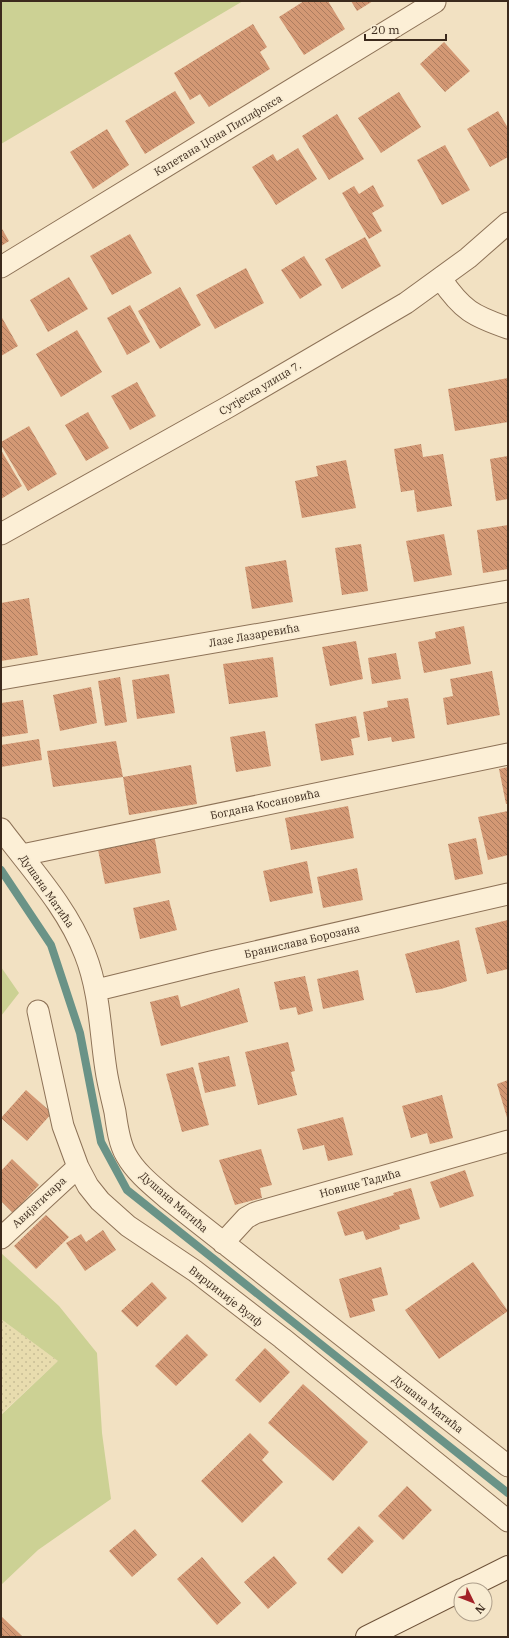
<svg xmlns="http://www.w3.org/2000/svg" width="509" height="1638" font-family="'IBM Plex Serif',serif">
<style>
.farmland{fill:url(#farmland-dots)}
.green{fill:#ccd194}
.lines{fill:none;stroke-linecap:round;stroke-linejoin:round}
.stream{stroke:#6a9387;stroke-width:8}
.building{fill:url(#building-back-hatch)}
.street-casing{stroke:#8d7257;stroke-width:23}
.secondary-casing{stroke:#6f533a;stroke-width:24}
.street{stroke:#fcefd6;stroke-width:21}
.secondary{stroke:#fcefd6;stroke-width:22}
.labels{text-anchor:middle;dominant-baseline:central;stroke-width:3;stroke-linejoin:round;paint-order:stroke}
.street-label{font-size:11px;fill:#3c2a1d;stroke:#f8ecd2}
</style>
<defs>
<pattern id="farmland-dots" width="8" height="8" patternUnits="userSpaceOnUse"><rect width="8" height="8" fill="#e8dcae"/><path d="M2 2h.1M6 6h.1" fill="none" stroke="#c8bd95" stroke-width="1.8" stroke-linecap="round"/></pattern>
<pattern id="building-back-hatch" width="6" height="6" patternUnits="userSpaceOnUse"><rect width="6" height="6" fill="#d39874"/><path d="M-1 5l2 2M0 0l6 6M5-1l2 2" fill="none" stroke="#ac7c5f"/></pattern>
</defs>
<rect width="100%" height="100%" fill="#f2e1c2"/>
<path class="farmland" d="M1 1319 58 1361 1 1414Z"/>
<path class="green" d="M1 1H243L1 144Z
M1 967 19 993 1 1016Z
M1 1253 59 1306 97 1353 102 1433 111 1499 38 1550 1 1585V1415L58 1361 1 1319Z"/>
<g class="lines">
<path class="stream" d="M1 870 51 945 80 1033 101 1142 127 1190 508 1493"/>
</g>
<path class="building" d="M304 1H328L345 29 304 55 279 17Z
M351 1H373L357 11Z
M253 24 267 47 260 52 270 69 209 107 200 94 190 100 174 73Z
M444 42 470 71 445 92 420 64Z
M175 91 195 123 145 154 125 121Z
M399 92 421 127 381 153 358 118Z
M498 111 508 128V157L490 167 467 129Z
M337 114 364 159 329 180 302 136Z
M107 129 129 165 93 189 70 152Z
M445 145 470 190 442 205 417 160Z
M298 148 317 179 276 205 252 167 273 154 277 161Z
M373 185 384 206 372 213 382 231 369 239 342 193 354 186 359 194Z
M1 227 9 241 1 246Z
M130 234 152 273 112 295 90 256Z
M365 237 381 266 342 289 325 259Z
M304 256 322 285 300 299 281 270Z
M246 268 264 303 215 329 196 295Z
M69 277 88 309 48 332 30 300Z
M180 287 201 325 160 349 138 311Z
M130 305 150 342 127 355 107 318Z
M1 316 18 346 1 356Z
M77 330 102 372 61 397 36 354Z
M508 378V422L455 431 448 389Z
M137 382 156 416 130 430 111 396Z
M88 412 109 448 86 461 65 425Z
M29 426 57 474 28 491 1 445V442Z
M421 444 423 457 443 454 452 506 417 512 414 490 401 492 394 449Z
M1 450 22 486 1 499Z
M508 456V499L496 501 490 459Z
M346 460 356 508 302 518 295 481 318 476 316 466Z
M508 525V569L483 573 477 530Z
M444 534 452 575 414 582 406 541Z
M361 544 368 591 342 595 335 548Z
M286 560 293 602 252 609 245 567Z
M29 598 38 655 1 661V603Z
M464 626 471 664 424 673 418 642 436 638 435 632Z
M356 641 363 679 330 686 322 647Z
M396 653 401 679 372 684 368 658Z
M273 657 278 697 229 704 223 664Z
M492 671 500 715 447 725 443 698 453 696 450 679Z
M169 674 175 713 137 719 132 680Z
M120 677 127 722 105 726 98 681Z
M91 687 97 723 60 731 53 695Z
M408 698 415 738 392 742 391 737 368 741 363 712 388 707 387 701Z
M23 700 28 733 1 737V703Z
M356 716 360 737 351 739 354 755 321 761 315 724Z
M265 731 271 766 236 772 230 737Z
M39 739 42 760 1 767V745Z
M116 741 123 777 53 787 47 751Z
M191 765 197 804 129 815 123 777Z
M508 767V804H506L499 769Z
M348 806 354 838 291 850 285 818Z
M508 811V855L488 860 478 817Z
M154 834 161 873 105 884 97 845Z
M476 838 483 874 455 880 448 844Z
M307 861 313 893 270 902 263 871Z
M357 868 363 900 323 908 317 877Z
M169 900 177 930 140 939 133 908Z
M508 920V969L487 974 475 928Z
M459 940 467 981 441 989 416 993 405 954Z
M358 970 364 1000 323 1009 317 979Z
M305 976 313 1011 298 1015 296 1007 280 1010 274 982Z
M239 988 248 1022 161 1046 150 1002 178 995 181 1007Z
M288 1042 295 1071 291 1072 297 1095 258 1105 245 1052Z
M229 1056 236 1086 205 1093 198 1063Z
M193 1067 209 1125 182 1132 166 1074Z
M508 1080V1121L497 1084Z
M26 1090 52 1113 27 1141 1 1118Z
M442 1095 453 1138 430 1144 427 1133 411 1138 402 1106Z
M343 1117 353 1155 328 1161 324 1145 303 1150 297 1129Z
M261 1149 272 1185 260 1188 262 1198 235 1205 219 1160Z
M12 1159 39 1185 13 1213 1 1201V1171Z
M465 1170 474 1196 440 1208 430 1182Z
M411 1188 420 1219 399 1225 400 1229 366 1240 363 1231 345 1236 337 1212 394 1195 393 1193Z
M46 1215 69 1237 36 1269 14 1246Z
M103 1230 116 1250 85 1271 66 1243 81 1234 86 1242Z
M473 1262 508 1311 439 1359 405 1310Z
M381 1267 388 1295 372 1299 375 1311 350 1318 339 1279Z
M152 1282 167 1298 137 1327 121 1311Z
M187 1334 208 1355 176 1386 155 1366Z
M265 1348 290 1372 260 1403 235 1380Z
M303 1384 368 1442 333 1481 268 1423Z
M250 1433 269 1452 262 1460 283 1482 242 1523 201 1481Z
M407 1486 432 1510 403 1540 378 1516Z
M359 1526 374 1541 342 1574 327 1559Z
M135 1529 157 1555 132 1577 109 1551Z
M274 1556 297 1583 268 1609 244 1582Z
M202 1557 241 1603 217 1625 177 1579Z
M1 1616 23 1637H1Z"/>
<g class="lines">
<g class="street-casing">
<path id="street" d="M1 267 435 2
M441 279C462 310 473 316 508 328
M1 534 228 407 406 303 468 258 508 223
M1 679 508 591
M1 829C31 869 67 907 85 954 100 992 100 1031 106 1070 108 1084 112 1098 115 1112 117 1126 119 1143 126 1155 136 1173 153 1186 168 1199L508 1466
M22 855 508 754
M97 990 211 962 508 894
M38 1011 63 1126 78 1167 88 1186 100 1201 128 1226 195 1271 282 1338 508 1521
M1 1238 78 1167
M223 1243 246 1218 255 1213 508 1141"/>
</g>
<g class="secondary-casing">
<path id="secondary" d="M462 1590 508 1567
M367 1637 461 1590"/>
</g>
<use href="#street" class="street"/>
<use href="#secondary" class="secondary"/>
</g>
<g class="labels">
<g class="street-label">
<text transform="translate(218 135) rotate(-31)">Капетана Џона Пиплфокса</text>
<text transform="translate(260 388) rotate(-31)">Сутјеска улица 7.</text>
<text transform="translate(254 635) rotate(-10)">Лазе Лазаревића</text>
<text transform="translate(265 804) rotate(-12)">Богдана Косановића</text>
<text transform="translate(47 891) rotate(55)">Душана Матића</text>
<text transform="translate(302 941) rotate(-13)">Бранислава Борозана</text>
<text transform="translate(360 1183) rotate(-15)">Новице Тадића</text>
<text transform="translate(39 1202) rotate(-43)">Авијатичара</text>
<text transform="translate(174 1202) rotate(41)">Душана Матића</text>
<text transform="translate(226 1296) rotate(38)">Вирџиније Вулф</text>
<text transform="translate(428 1404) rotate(38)">Душана Матића</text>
</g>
</g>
<rect width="509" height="1638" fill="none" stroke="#3c2a1d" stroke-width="4"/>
<g transform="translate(473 1602) rotate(133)"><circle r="19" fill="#f8ecd2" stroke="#ad9e8a"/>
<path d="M0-3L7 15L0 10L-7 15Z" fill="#a22228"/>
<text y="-6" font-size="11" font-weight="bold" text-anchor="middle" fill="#3c2a1d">N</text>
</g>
<path d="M365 34v6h81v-6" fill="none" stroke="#3c2a1d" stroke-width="2"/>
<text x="371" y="34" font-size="12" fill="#3c2a1d" stroke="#f8ecd2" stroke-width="3" paint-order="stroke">20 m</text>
</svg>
